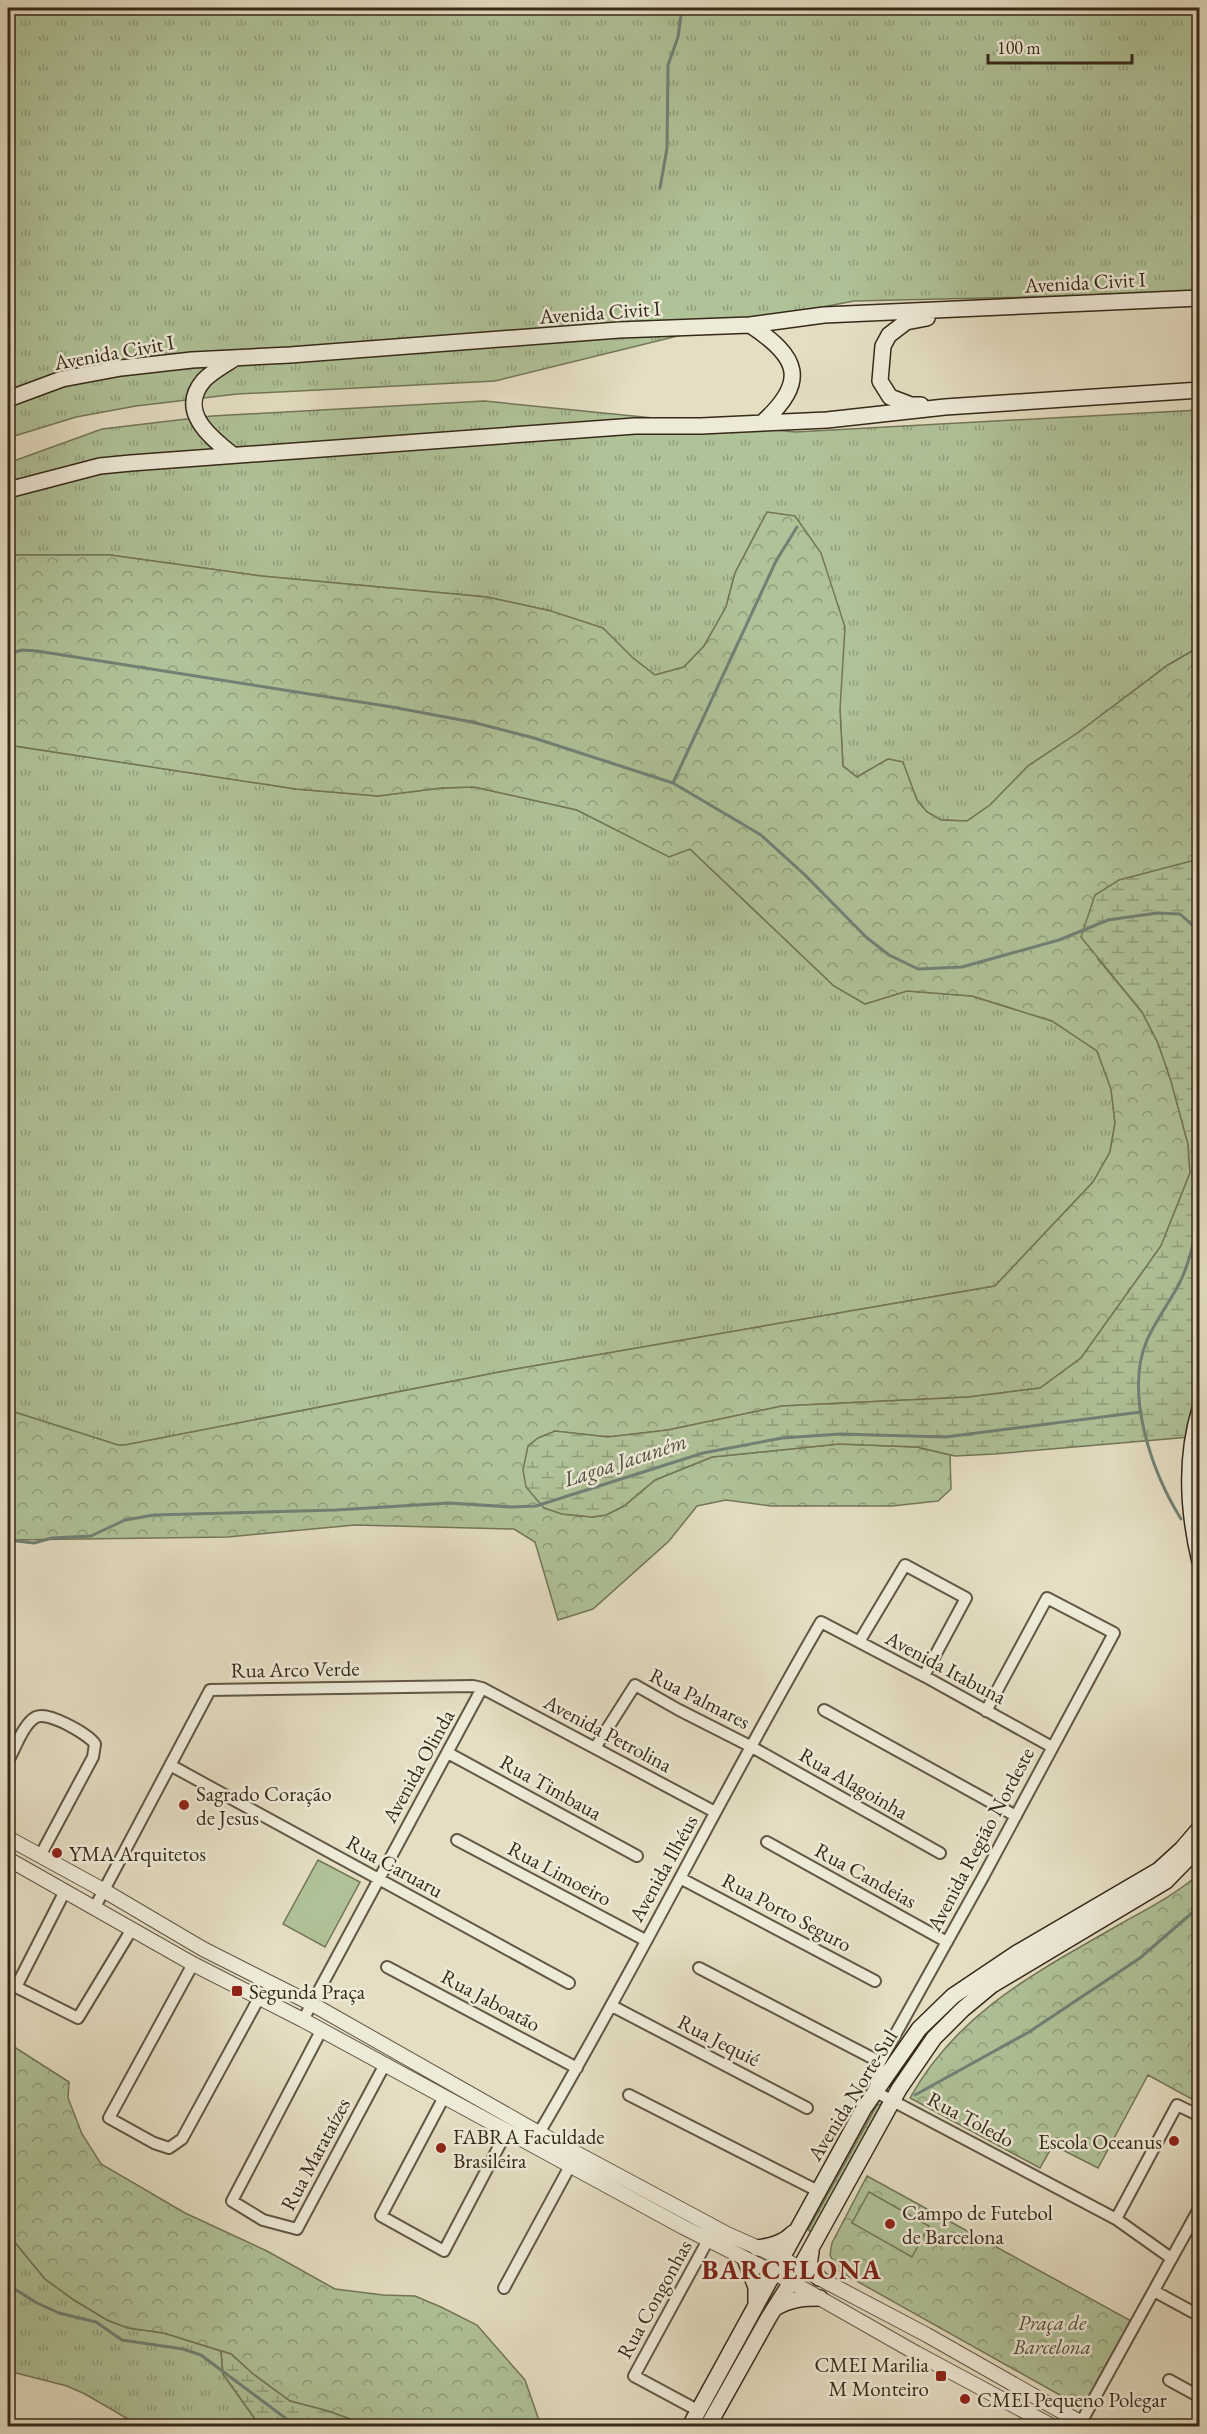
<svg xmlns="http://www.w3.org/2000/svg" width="1207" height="2434" font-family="'EB Garamond',serif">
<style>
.grass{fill:url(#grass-tufts);stroke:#737658;stroke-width:1.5}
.forest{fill:url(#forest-crowns);stroke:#737658;stroke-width:1.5}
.wetland{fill:url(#wetland-marsh);stroke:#737658;stroke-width:1.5}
.garden{fill:url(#garden-dots);stroke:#737658;stroke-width:1.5}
.pitch{fill:#b0c298;stroke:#737658;stroke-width:1.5}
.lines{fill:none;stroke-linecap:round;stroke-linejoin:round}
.stream{stroke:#708176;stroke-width:3}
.minor-casing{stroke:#625644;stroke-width:14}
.tertiary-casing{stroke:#625644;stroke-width:16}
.secondary-casing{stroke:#362919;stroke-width:18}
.minor{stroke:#eeead8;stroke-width:10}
.tertiary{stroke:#eeead8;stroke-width:14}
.secondary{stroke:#eeead8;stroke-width:15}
.poi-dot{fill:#8f2418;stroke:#eeead8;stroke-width:2}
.labels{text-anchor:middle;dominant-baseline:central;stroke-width:5;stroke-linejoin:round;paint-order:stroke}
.street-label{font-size:21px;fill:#362919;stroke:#eeead8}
.poi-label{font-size:21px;fill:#362919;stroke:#eeead8;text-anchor:start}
.park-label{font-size:21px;font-style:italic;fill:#544f39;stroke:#eeead8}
.water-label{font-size:22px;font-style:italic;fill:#4e4e40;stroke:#eeead8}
.district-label{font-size:27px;font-weight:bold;letter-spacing:1.5px;fill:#7a1f14;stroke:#eeead8}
</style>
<defs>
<pattern id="grass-tufts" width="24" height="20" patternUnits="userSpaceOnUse" patternTransform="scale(1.5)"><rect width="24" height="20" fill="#b0c298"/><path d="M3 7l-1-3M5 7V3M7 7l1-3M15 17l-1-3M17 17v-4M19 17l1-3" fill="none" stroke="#909e7b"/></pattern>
<pattern id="forest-crowns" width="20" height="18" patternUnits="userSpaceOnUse" patternTransform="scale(1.5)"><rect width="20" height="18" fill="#b0c298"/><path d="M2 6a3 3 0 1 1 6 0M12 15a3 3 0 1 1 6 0" fill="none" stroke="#909e7b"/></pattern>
<pattern id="wetland-marsh" width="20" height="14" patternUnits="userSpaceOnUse" patternTransform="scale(1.5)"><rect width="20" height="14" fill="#b0c298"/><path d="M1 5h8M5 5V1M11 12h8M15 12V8" fill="none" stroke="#909e7b"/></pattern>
<pattern id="garden-dots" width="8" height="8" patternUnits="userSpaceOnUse" patternTransform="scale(1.5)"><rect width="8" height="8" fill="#b0c298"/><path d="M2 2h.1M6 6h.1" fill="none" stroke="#909e7b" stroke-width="1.8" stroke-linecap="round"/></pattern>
</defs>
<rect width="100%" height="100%" fill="#e5dec3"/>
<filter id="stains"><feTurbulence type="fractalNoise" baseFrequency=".00333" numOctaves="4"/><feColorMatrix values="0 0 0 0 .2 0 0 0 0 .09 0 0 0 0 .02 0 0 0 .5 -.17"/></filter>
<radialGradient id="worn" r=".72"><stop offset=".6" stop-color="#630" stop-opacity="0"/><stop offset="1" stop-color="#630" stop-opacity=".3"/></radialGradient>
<path class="grass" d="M8 8H1199V293L854 301 702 330 495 381 237 394 136 406 76 417 8 438Z
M484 401 795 432 1199 410V647L1168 665 1079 732 1028 766 990 805 967 821 941 820 927 812 917 800 902 762 888 759 857 777 843 766 840 710 760 525 735 573 726 607 704 646 684 667 655 675 633 658 551 611 487 597 261 576 110 555H17L8 560V463L102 429 212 416Z
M8 745 296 789 378 796 441 788 474 787 577 810 669 856 690 849 834 986 865 1004 907 991 972 996 1052 1021 1097 1051 1111 1089 1115 1123 1110 1152 1093 1182 995 1286 510 1370 125 1445H118L8 1410Z
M8 2234 45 2279 74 2300 107 2320 128 2328 164 2333 221 2351 223 2374 260 2426H140L85 2394 67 2386 8 2371Z"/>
<path class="forest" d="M767 512 795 516 821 553 845 627 840 710 843 766 857 777 888 759 903 762 917 800 927 812 941 820 967 821 990 805 1028 766 1079 732 1168 665 1199 647V859L1098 959 1142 1012 1158 1043 1171 1081 1188 1144 1190 1173 1161 1246 1081 1358 1040 1388 969 1397 782 1406 668 1430 608 1437 555 1431 562 1514 592 1517 606 1515 624 1506 655 1480 712 1457 839 1444 917 1447 950 1455 951 1489 938 1501 892 1506H771L726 1500 697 1506 669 1541 593 1609 558 1620 535 1542 514 1529 355 1525 228 1537 8 1540V1410L118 1445H125L510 1370 995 1286 1093 1182 1110 1152 1115 1123 1111 1089 1097 1051 1052 1021 972 996 907 991 865 1004 834 986 690 849 669 857 577 810 474 787 441 788 378 796 296 789 8 745V560L16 555H110L261 576 487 597 551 611 603 628 633 658 655 675 684 667 704 646 726 607 735 573Z
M1199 1874V2103L1148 2075 1098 2168 1053 2145 1040 2168 910 2098C959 2010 1039 1971 1122 1923 1149 1908 1176 1894 1199 1874Z
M8 2043 69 2082 68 2098 82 2134 101 2164 185 2213 267 2251 335 2289 383 2295 415 2296 441 2307 477 2325 525 2380 541 2426H369L328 2411 290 2401 253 2374 231 2354 164 2333 128 2328 107 2320 74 2300 45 2279 8 2234Z
M867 2176 1133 2322 1088 2401 1081 2404 1074 2403 837 2270 830 2255 832 2243Z"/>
<path class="wetland" d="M1199 859 1200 1396 1190 1437 994 1454 955 1456 917 1447 839 1444 712 1457 655 1480 624 1506 606 1515 592 1517 562 1514 544 1508 526 1487 523 1470 528 1446 538 1438 555 1431 608 1437 668 1430 782 1406 969 1397 1040 1388 1081 1358 1161 1246 1190 1173 1188 1144 1171 1081 1158 1043 1142 1012 1081 937 1095 895 1119 880Z
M221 2351 231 2354 253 2374 290 2401 328 2411 369 2426H260L223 2374Z"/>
<path class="garden" d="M881 2104 813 2233 808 2230 877 2105Z"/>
<path class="pitch" d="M318 1860 360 1882 325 1947 283 1924Z
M869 2192 929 2226 912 2257 852 2223Z"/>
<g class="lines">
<path class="stream" d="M660 188 667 148 668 65 678 37 682 8
M8 654 22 650 37 651 392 707 472 722 534 738 673 783 761 835 805 875 866 937 889 955 918 969 962 967 1059 940 1108 920 1157 913 1180 914 1200 932
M673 783 776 561 797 527
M1193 924 1200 917
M1181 1519C1152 1472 1124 1394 1147 1340 1156 1320 1169 1303 1179 1284 1190 1263 1195 1236 1200 1213
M8 1540 34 1543 52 1538 91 1536 125 1520 154 1515 336 1510 449 1503 512 1507 536 1506 703 1453 782 1438 840 1434 945 1437 1141 1412
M915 2095 1029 2032 1140 1958 1200 1906
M8 2285 37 2303 59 2313 96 2322 122 2340 183 2349 201 2355 296 2426"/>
<g class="minor-casing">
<path id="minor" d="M859 1642 905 1565 966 1598 924 1676
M824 1710 1016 1816
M986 1711 1047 1598 1114 1633 983 1877 880 2062 874 2091 1116 2219 1171 2258
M595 1748 635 1685 679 1710 750 1746 940 1853
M448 1753 637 1856
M8 1761C15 1749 23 1724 36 1717 48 1711 88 1734 95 1744L93 1757 40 1856
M170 1765 569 1983
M457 1840 645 1940
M767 1842 947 1942
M680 1878 875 1981
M65 1891 16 1987 78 2018 132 1929
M95 1907 210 1690 473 1686 482 1688 715 1812
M193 1964 109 2118 154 2143 169 2148 182 2139 259 1998
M387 1967 577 2068
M699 1968 880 2062
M612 2006 807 2108
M303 2020 482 1688
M321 2031 232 2201 263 2220 297 2229 384 2066
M629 2095 818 2191
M444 2097 381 2216 444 2251 507 2131
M539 2133C638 1965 723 1790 821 1622L924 1676 1052 1747
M1116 2219 1177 2105 1200 2116
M504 2288 570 2166
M1154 2291 1200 2316
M1169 2380 1200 2397
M699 2411 634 2376 708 2240
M1079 2426 1200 2207"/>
</g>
<g class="tertiary-casing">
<path id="tertiary" d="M8 1838 103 1890 203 1949 312 2004 539 2133 727 2234 781 2258 927 2335 1087 2426
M8 1859 193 1964 303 2020 683 2227 786 2279 916 2353 1052 2426"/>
</g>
<g class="secondary-casing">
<path id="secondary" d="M750 325C799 357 808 381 763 422
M8 399 62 379 121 368 192 360 290 355 619 330 750 325 824 315 1200 298
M921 405H911L890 397 880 381 883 346 889 335 906 322 927 318
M233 455C210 437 177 411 204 380 213 371 225 365 235 358
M8 490 100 466 131 463 635 426H701L827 420 945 407 1200 390
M1200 1409C1185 1458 1188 1512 1200 1562
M757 2248C772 2246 783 2243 793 2233
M811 2252 809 2265 819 2278
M745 2259 756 2287V2304
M775 2308C790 2299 803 2298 820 2298
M690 2426 864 2108 919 2029 953 1996 1017 1953 1159 1870 1182 1849 1200 1828
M708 2426 769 2317 800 2268 899 2089 934 2038 963 2009 992 1985 1166 1881 1200 1846"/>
</g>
<use href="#minor" class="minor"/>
<use href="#tertiary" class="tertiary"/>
<use href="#secondary" class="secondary"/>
</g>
<g class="poi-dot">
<circle cx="184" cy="1805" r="6"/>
<circle cx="57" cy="1853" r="6"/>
<rect x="231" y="1985" width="12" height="12" rx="3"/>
<circle cx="1174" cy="2141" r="6"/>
<circle cx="441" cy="2148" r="6"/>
<circle cx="890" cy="2224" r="6"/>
<rect x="935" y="2370" width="12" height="12" rx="3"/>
<circle cx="965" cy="2399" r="6"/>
</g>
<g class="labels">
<g class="street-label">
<text transform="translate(1085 282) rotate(-3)">Avenida Civit I</text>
<text transform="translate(600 312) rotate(-4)">Avenida Civit I</text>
<text transform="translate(114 352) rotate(-10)">Avenida Civit I</text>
<text transform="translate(946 1667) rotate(28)">Avenida Itabuna</text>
<text transform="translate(295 1669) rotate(-1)">Rua Arco Verde</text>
<text transform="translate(700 1698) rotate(27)">Rua Palmares</text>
<text transform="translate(608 1733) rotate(28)">Avenida Petrolina</text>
<text transform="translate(418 1766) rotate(-61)">Avenida Olinda</text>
<text transform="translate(854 1783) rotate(30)">Rua Alagoinha</text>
<text transform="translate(551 1787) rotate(29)">Rua Timbaua</text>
<text transform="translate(980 1839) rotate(-62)">Avenida Região Nordeste</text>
<text transform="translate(395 1866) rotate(29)">Rua Caruaru</text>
<text transform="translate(663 1868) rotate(-61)">Avenida Ilhéus</text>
<text transform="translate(560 1873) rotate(28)">Rua Limoeiro</text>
<text transform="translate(866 1875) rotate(29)">Rua Candeias</text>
<text transform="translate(787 1912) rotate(28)">Rua Porto Seguro</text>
<text transform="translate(491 2000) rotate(28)">Rua Jaboatão</text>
<text transform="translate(719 2040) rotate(27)">Rua Jequié</text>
<text transform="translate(852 2095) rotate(-58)">Avenida Norte-Sul</text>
<text transform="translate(971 2119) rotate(28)">Rua Toledo</text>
<text transform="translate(315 2154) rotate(-62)">Rua Marataízes</text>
<text transform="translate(654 2299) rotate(-61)">Rua Congonhas</text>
</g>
<g class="poi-label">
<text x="196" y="1793">Sagrado Coração<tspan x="196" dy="24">de Jesus</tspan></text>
<text x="69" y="1853">YMA Arquitetos</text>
<text x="249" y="1991">Segunda Praça</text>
<text x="453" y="2136">FABRA Faculdade<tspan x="453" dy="24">Brasileira</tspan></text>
<text x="1162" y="2141" text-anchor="end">Escola Oceanus</text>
<text x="902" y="2212">Campo de Futebol<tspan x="902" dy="24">de Barcelona</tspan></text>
<text x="929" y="2364" text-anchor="end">CMEI Marilia<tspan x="929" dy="24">M Monteiro</tspan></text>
<text x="977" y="2399">CMEI Pequeno Polegar</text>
</g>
<g class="park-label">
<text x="1052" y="2322">Praça de<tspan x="1052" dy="24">Barcelona</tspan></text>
</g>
<g class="water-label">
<text transform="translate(625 1460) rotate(-18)">Lagoa Jacuném</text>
</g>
<g class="district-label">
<text x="792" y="2269">BARCELONA</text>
</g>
</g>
<rect width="1207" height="2434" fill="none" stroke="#e5dec3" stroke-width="30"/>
<rect x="9" y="9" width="1189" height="2416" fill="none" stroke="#362919" stroke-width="3"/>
<rect x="15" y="15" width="1177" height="2404" fill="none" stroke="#362919" stroke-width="1.5"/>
<path d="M988 54v9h144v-9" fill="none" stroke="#362919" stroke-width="3"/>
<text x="997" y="54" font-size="18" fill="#362919" stroke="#eeead8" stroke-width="4.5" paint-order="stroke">100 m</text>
<rect width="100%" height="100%" filter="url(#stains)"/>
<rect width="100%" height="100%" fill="url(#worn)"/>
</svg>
